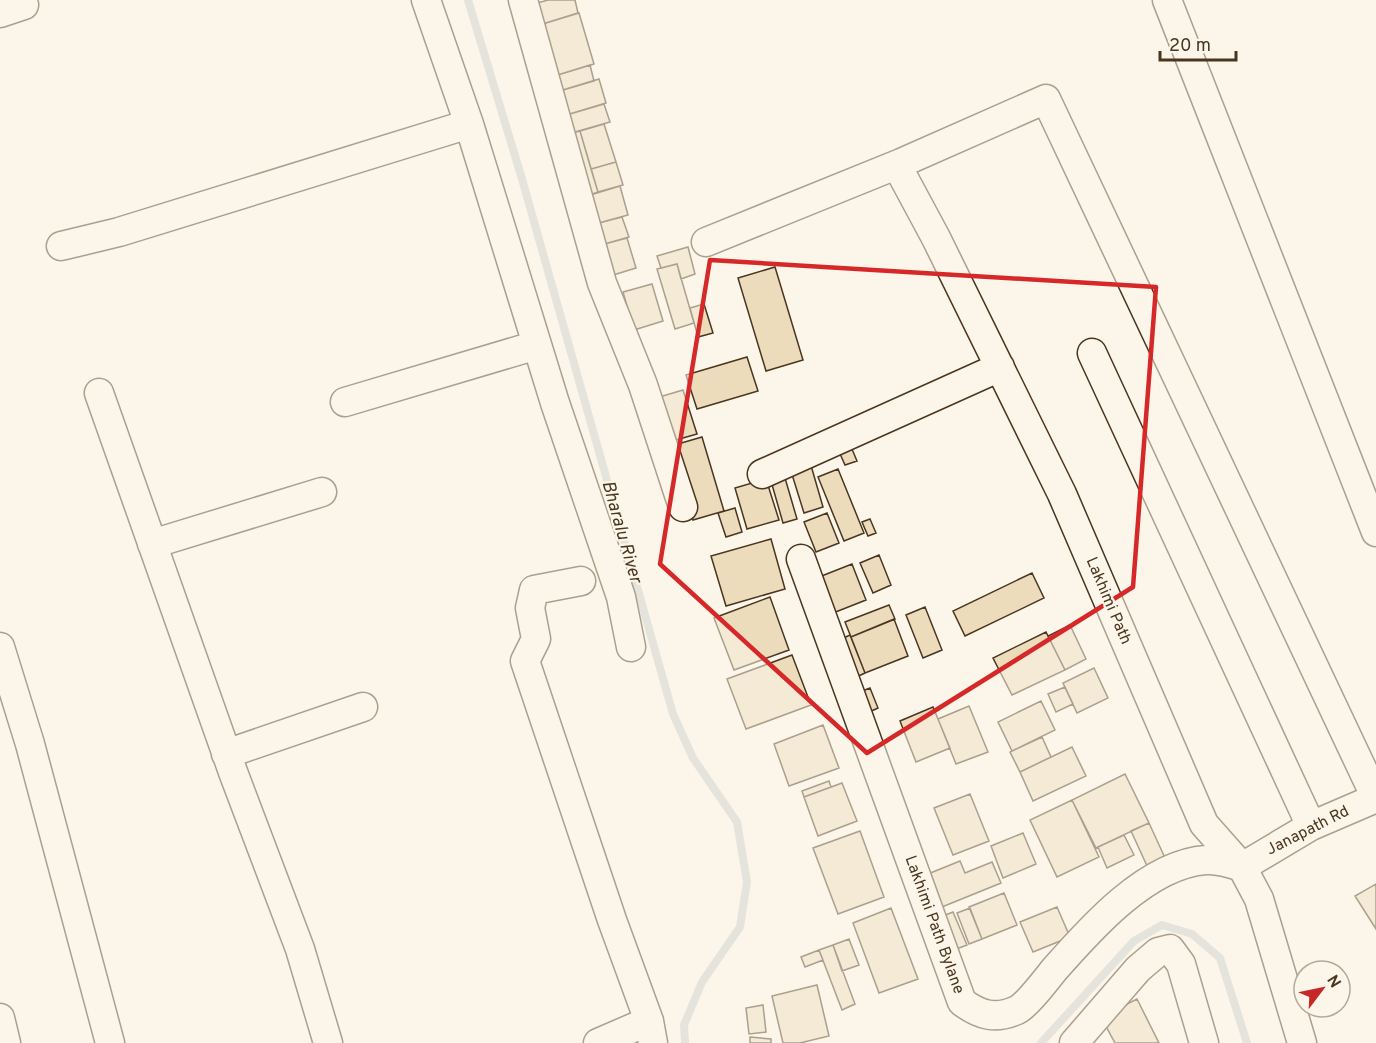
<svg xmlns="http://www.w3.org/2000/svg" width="1376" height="1043" font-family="Overpass,sans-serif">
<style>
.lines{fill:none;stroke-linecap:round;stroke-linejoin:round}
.stream{stroke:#c9cecd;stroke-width:8}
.building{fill:#ecdcbc;stroke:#4a3520;stroke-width:1.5}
.minor-casing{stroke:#4a3520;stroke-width:31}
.minor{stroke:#fbf6e9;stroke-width:28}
.marked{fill:none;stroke:#d62828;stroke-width:4.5;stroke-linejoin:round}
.labels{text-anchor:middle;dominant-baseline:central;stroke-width:4.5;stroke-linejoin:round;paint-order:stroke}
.street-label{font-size:16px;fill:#4a3520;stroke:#fbf6e9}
.water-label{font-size:18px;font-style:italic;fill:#4a3520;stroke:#fbf6e9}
</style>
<rect width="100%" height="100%" fill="#fbf6e9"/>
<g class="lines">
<path class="stream" d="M468 0 522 179 673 714 693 758 737 822 747 882 740 927 702 982 684 1025 685 1043
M1041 1043 1134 941 1162 925 1192 934 1220 958 1247 1043"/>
</g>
<path class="building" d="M548 0H575L578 13 536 26 530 5Z
M579 13 594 64 551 77 536 26Z
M590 65 594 81 556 92 551 77Z
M599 79 606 103 563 116 556 92Z
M604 104 610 122 568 134 563 116Z
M604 124 616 162 591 169 580 131Z
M580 131 598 192 587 196 568 134Z
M616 162 623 185 598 192 591 169Z
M620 186 628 215 595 224 587 196Z
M622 217 629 237 601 245 595 224Z
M627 238 636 268 610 276 601 245Z
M688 247 695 274 681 279 677 264 661 268 657 256Z
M677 264 694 323 675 329 657 269Z
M775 267 803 360 766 371 738 278Z
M652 284 663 321 634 330 623 292Z
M704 304 713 333 698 337 690 308Z
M747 357 758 391 697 409 686 375Z
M683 390 697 434 669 442 656 398Z
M702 437 724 511 693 520 671 446Z
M849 442 857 461 845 465 837 447Z
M810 462 823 507 804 513 790 468Z
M838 469 864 533 844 541 818 477Z
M785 478 797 519 783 523 771 481Z
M766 479 779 520 747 529 735 488Z
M735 508 742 532 726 537 718 513Z
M827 513 839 543 816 552 804 522Z
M870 519 876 533 868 536 862 522Z
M771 539 785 589 726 606 711 556Z
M879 555 891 585 873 593 860 563Z
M852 564 866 600 828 615 814 579Z
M1032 573 1044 598 965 636 953 611Z
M770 597 789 650 734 670 714 618Z
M889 605 895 619 851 637 845 622Z
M925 607 942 650 923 658 906 615Z
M894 619 908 656 865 673 851 637Z
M1070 625 1086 659 1065 670 1048 636Z
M1046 632 1065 670 1012 695 993 658Z
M850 635 865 673 850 680 835 642Z
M792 655 811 705 746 729 727 679Z
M1094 668 1108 698 1077 713 1063 683Z
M1065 687 1073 704 1056 712 1048 694Z
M870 688 878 708 865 714 857 693Z
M1041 701 1055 730 1012 751 998 722Z
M969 706 988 752 956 764 938 719Z
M933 707 950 748 916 762 900 721Z
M823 725 839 768 789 786 774 744Z
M1042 737 1051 757 1020 772 1010 752Z
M1072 747 1086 776 1033 801 1020 772Z
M1125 774 1149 823 1096 848 1072 800Z
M829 781 831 787 804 797 802 791Z
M842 783 857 821 818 836 804 797Z
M970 794 989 841 953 855 934 808Z
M1072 800 1099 857 1057 877 1030 820Z
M1149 823 1166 860 1148 868 1131 831Z
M860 831 884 897 838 914 813 848Z
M1023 833 1036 864 1003 878 991 846Z
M1124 835 1134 855 1107 868 1098 847Z
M960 861 965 873 992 862 1001 883 937 909 923 876Z
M1376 884V929L1355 896Z
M1004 893 1017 925 982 939 969 907Z
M1057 907 1070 937 1033 952 1020 922Z
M891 908 918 979 879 993 853 923Z
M970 908 982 939 969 944 957 913Z
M953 912 967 945 951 951 938 918Z
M849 939 859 965 842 971 833 945Z
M833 945 855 1004 842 1010 819 950Z
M819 950 823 960 805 967 801 957Z
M817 985 829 1036 800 1043H783L772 996Z
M1137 999 1159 1043H1115L1101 1017Z
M763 1005 766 1032 749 1034 746 1008Z
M750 1037 771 1039V1043H750Z"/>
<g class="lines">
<g class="minor-casing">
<path id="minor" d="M426 0 469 124 555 403 621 597 631 647
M523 0 602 283 643 385 683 507
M1167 0 1376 532
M0 13 24 5
M901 163 900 171 936 238 1062 494 1204 824 1242 867 1259 899 1302 1043
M706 242 901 163 1046 99 1376 798
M61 246 119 232 469 124
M1092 353 1311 826
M99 393 233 772 300 949 328 1043
M345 402 537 345
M762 474 1000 367
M152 544 322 492
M801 559 962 1002C980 1015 995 1020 1017 1010 1027 1005 1046 980 1054 970 1090 929 1147 864 1206 860 1218 859 1230 863 1242 867
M581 581 534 590 530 608 536 639 525 661 612 920 649 1021 653 1043
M0 647 30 744 110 1043
M226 754 363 707
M1242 867 1311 826 1376 798
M0 1018 6 1043
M598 1043 649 1021
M1074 1043 1138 969 1158 952 1170 949 1181 964 1204 1043"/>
</g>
<use href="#minor" class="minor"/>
</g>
<path d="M0 0H1376V1043H0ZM710 260 1156 287 1133 587 867 753 660 564Z" fill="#fbf6e9" fill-opacity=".55" fill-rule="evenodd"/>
<path class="marked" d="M710 260 1156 287 1133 587 867 753 660 564Z"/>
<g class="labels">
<g class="street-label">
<text transform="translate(1108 601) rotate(67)">Lakhimi Path</text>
<text transform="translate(1308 831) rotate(-27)">Janapath Rd</text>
<text transform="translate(934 925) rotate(70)">Lakhimi Path Bylane</text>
</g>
<g class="water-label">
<text transform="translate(621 532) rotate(74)">Bharalu River</text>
</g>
</g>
<g transform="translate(1322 989) rotate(58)"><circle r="28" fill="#fbf6e9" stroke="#b4a999" stroke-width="1.5"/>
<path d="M0-4.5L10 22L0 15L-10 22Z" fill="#c62828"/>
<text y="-9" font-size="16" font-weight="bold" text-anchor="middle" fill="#4a3520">N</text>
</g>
<path d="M1160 51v9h76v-9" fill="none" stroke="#4a3520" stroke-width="3"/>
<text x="1169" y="51" font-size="18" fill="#4a3520" stroke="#fbf6e9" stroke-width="4.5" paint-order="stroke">20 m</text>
</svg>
